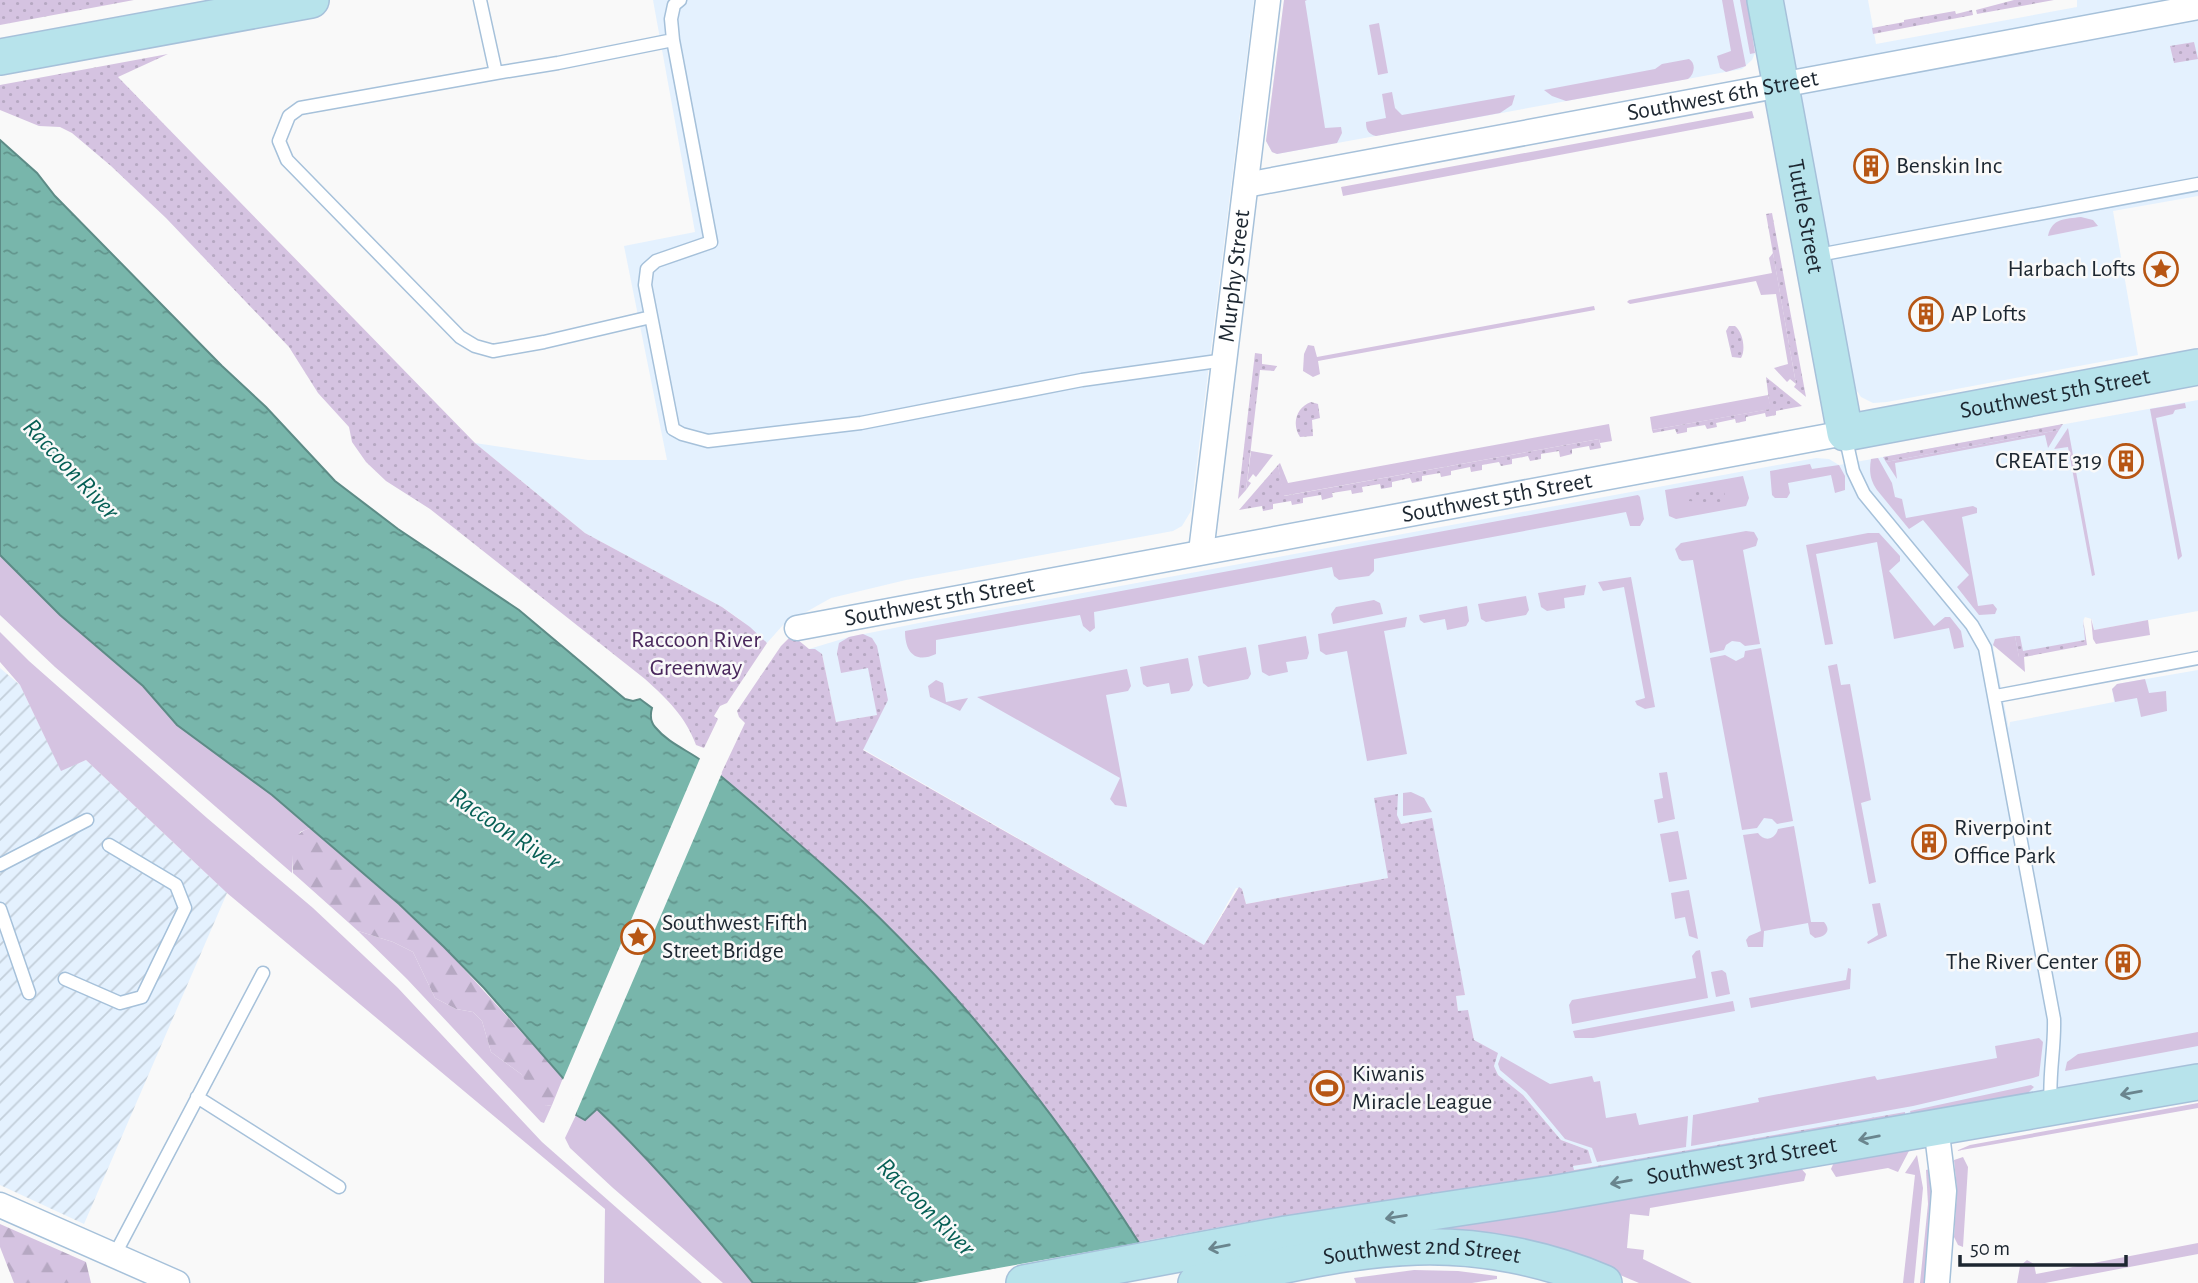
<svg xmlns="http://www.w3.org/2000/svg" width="2198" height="1283" font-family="'Alegreya Sans',sans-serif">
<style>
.built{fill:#e4f1fe}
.industrial{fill:url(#industrial-furrows)}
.grass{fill:#d5c3e1}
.forest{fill:url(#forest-firs)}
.park{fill:url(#park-dots)}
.water{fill:url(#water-ripples);stroke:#5d8b86;stroke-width:2}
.pier{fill:#f9f9f9}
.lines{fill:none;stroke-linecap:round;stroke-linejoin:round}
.lane-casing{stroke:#a6c1da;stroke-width:15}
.street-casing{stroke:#a6c1da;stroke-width:27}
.secondary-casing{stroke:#a6c1da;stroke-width:38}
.lane{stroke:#fff;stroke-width:12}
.street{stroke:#fff;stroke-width:24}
.secondary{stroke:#b7e3eb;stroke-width:35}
.oneway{stroke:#6a858e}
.labels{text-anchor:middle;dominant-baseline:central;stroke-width:5;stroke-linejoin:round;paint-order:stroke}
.street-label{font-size:24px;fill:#1d2731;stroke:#f9f9f9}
.poi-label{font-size:24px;fill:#1d2731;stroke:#f9f9f9;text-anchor:start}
.park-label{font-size:24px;fill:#49275c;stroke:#f9f9f9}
.water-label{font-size:26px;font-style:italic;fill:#065f55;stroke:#f9f9f9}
</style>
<defs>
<pattern id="industrial-furrows" width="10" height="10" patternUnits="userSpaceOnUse" patternTransform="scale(1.75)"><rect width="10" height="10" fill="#e4f1fe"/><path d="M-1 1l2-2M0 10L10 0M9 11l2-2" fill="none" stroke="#c3cfda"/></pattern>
<pattern id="forest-firs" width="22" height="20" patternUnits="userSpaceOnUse" patternTransform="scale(1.75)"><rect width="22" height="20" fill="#d5c3e1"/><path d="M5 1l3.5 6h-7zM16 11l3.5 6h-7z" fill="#b6a8c2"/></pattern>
<pattern id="park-dots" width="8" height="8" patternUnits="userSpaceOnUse" patternTransform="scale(1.75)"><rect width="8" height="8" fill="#d5c3e1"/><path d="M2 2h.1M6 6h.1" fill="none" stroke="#b6a8c2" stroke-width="1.8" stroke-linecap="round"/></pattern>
<pattern id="water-ripples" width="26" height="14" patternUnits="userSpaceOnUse" patternTransform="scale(1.75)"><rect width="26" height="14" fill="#78b6ab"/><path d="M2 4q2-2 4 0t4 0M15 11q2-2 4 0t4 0" fill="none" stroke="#62948c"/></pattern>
</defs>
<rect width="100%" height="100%" fill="#f9f9f9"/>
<path class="built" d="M653 0H1254L1191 511 1182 526 1173 531 906 580 831 598 783 625 767 643 738 618 722 607 585 533 475 443 588 460H667L624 246 695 232Z
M1284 0H1747L1755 53 1752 60 1742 69 1277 154 1272 152 1266 141Z
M1784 0H1868L1876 44 2077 7V0H2198V196L2113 211 2138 355 1887 402 1873 403 1861 397 1855 388 1849 357Z
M2198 400V611L2094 630 2092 619 2085 617 2083 621 2086 640 2023 652 1993 646 2009 729 2010 722 2114 702 2112 689 2117 684 2198 670V1064L1912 1117 1573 1170V1166L1592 1163 1588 1150 1561 1140 1523 1095 1498 1075 1494 1066 1497 1053 1474 1040 1468 1011H1458L1456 996 1465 995 1426 819 1401 824 1388 878 1246 904 1242 889 1236 888 1204 945 863 749 879 715 836 722 822 654 809 649 849 637 919 623 1816 458 1829 459 1839 465Z"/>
<path class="industrial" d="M0 668 20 685 61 770 86 760 227 893 84 1224 0 1185Z"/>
<path class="grass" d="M1284 0H1307L1305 1 1325 128 1341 127 1342 133 1337 143 1277 154 1272 152 1266 141Z
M1722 0H1733L1746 66 1726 72 1720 68 1717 56 1731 51Z
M1740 0H1747L1755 53 1750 54Z
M1379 23 1388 73 1378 75 1369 25Z
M1689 59C1696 63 1695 74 1688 79L1566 101 1552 96 1544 90 1655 69 1662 64Z
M1392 92 1395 108 1402 115 1515 95 1512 105 1500 113 1376 136C1368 134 1366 130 1366 122L1386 118 1382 94Z
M1752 111 1754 118 1343 196 1341 187Z
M2081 217 2093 220 2098 226 2048 236C2052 218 2065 219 2081 217Z
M1773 253 1796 384 1790 379 1787 382 1774 368 1788 364 1776 294 1761 295 1756 281 1630 304 1627 302 1629 300 1772 273 1769 258Z
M1594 306 1595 310 1318 361 1320 374 1313 377 1303 371 1304 354 1308 345 1314 346 1317 357Z
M1768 395 1771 409 1652 430 1650 417Z
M2185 403 2186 408 2175 410 2173 414 2156 418 2182 556 2178 560 2150 409Z
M1609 424 1612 441 1600 443 1599 439 1283 496 1278 465 1280 463 1288 483Z
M2068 428 2095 575 2092 576 2068 447 2054 449Z
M2059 430 2048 448 2045 435 1895 463 1897 479 1886 462Z
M1251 451 1273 455 1256 477 1253 474 1248 481 1251 483 1246 490Z
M1878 458 1892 483 1895 497 1902 499 1906 518 1973 506 1977 508V513L1962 517 1978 606 1993 604 1997 609 1995 614 1979 615 1957 587 1969 575 1923 520 1909 529 1877 490C1870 480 1869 471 1871 459Z
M1810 464 1812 469 1839 465 1845 476V490L1835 493 1831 475 1788 483 1790 493 1787 498H1775L1772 495 1770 471Z
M1743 476 1749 498 1746 506 1676 519 1669 516 1665 490Z
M1638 495 1640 497 1644 519 1640 526H1630L1626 512 1374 559V571L1369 576 1339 580 1334 576 1332 567 1094 612 1095 628 1090 632 1083 626 1080 615 936 640V654C915 664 905 652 905 631Z
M1746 531 1754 532 1758 539 1756 546 1743 550 1760 644 1745 646 1740 642 1732 641 1726 645 1724 650 1710 653 1693 560 1682 561 1679 559 1675 549 1681 543Z
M1868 533H1879L1900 556V561L1889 571 1934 626 1945 617H1950L1961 631 1964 647 1954 649 1949 628 1894 639 1877 542 1816 554 1833 644 1825 645 1806 545Z
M0 555 60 615 143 686 177 725 272 795 310 828 300 832 292 857V873L55 667 0 615Z
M1631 577 1655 707 1645 709 1637 705 1635 701 1645 698 1624 587 1603 591 1598 582Z
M1586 585 1584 595 1564 598 1565 608 1547 611 1541 607 1538 593Z
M1526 596 1529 610 1526 615 1486 622 1481 619 1478 604Z
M1374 600 1380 603 1383 614 1333 624 1331 614 1336 607Z
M1467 606 1469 621 1466 626 1447 630 1445 619 1424 623 1420 620 1419 615Z
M1407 617 1405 627 1384 631 1407 754 1367 761 1347 651 1326 655 1320 651 1318 634Z
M2091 618 2094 630 2148 620 2150 635 2096 644 2093 639Z
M0 632 29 661 207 818 313 908 398 988 542 1142 702 1283H604L605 1209 227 893 86 760 61 771 20 685 0 662Z
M1306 636 1309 653 1307 659 1286 662 1288 672 1269 676 1262 672 1258 645Z
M2015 636 2019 657H2024L2025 672 1993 645 1995 639Z
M1246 647 1251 674 1248 679 1208 687 1203 683 1198 656Z
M1761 648 1793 821 1777 824 1772 819 1764 818 1757 828 1742 830 1710 658 1725 655 1736 661 1744 657 1745 651Z
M1188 658 1193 685 1189 691 1171 694 1169 683 1147 687 1143 684 1140 667Z
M1837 664 1841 685 1850 684 1871 800 1861 803 1876 882 1869 884 1828 666Z
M1127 669 1131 686 1128 691 1106 695 1127 807 1115 805 1110 799 1120 778 977 697Z
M2145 679 2149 693 2166 691 2167 711 2141 717 2137 698 2115 702 2112 689 2117 684Z
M936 680 943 683 946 702 968 698 960 711 930 697 928 686Z
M1667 772 1675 819 1658 823 1654 800 1663 798 1659 773Z
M1411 792 1424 798 1432 812 1403 816V793Z
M1794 826 1811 922H1824C1832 931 1825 937 1815 938L1810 934 1808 923 1764 931 1763 947H1748L1746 940 1749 936 1761 931 1743 835 1758 833C1764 842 1775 840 1778 829Z
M1678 831 1687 879 1669 882 1660 834Z
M1689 890 1698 939 1689 936 1685 917 1675 919 1671 893Z
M1880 903 1887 936 1868 944 1867 942 1878 935 1872 904Z
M358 931 393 942 413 952 435 998 456 1009 473 1012 482 1021 491 1052 521 1074 546 1106 552 1105 544 1123 541 1122 407 979Z
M1700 950 1708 998 1572 1024 1569 1005 1572 1000 1696 978 1692 956 1696 951Z
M1848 968 1851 969 1850 989 1751 1008 1749 998 1846 980Z
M1722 970 1726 973 1730 994 1716 997 1711 972Z
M1733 1001 1735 1011 1593 1038H1575L1573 1031Z
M2198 1032V1046L2065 1071 2067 1062 2078 1054Z
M2039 1038 2043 1042 2039 1076 2033 1078 1913 1106 1691 1146 1693 1115 1759 1102 1758 1098 1875 1076 1877 1080 1997 1058 1995 1046Z
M1501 1056 1550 1084 1592 1076 1594 1082 1600 1081 1606 1118 1636 1113 1639 1125 1688 1116 1686 1147 1597 1162 1592 1148 1565 1139 1526 1092 1500 1070 1498 1064Z
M2031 1085 2034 1087 2026 1095 1912 1117 1910 1111Z
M2198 1103V1108L1956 1151 1970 1145Z
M597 1109C654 1162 704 1222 753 1283H723L613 1188 570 1148 565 1138 576 1115 585 1120Z
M1910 1149 1898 1172 1888 1168 1836 1177 1831 1169 1835 1160Z
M1917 1155 1923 1188 1915 1273 1914 1283H1903L1915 1175 1905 1173Z
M1963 1157 1968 1167 1963 1247 1958 1245 1954 1237 1957 1190 1954 1160Z
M1798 1165 1806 1174 1804 1181 1650 1208 1649 1216 1630 1214 1627 1248 1644 1250 1643 1259 1692 1283H1639L1606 1269 1375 1236Z
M1930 1169 1932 1205 1924 1283H1920L1928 1204 1926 1170Z
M2198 1243V1254L2045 1283H2017L2020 1266 2027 1260 2034 1264 2036 1274Z
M1414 1270 1458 1271 1497 1276V1279L1472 1283H1356L1354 1278Z"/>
<path class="forest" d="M310 828 363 872 444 947 563 1078 552 1105 546 1106 540 1103 521 1074 491 1052 482 1021 473 1012 456 1009 435 998 413 952 393 942 358 931 293 873C292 854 288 835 310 828Z
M0 1224 86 1262 91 1283H14L0 1247Z"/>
<path class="park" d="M0 0H134L0 25Z
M2014 0H2054L1977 14 1976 10Z
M1972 10 1973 15 1873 34 1872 28 1904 22V20L1955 11 1956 14Z
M2194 42 2198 59 2174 63 2170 46Z
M168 54 118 77 475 443 585 533 722 607 750 627 767 643 727 703 720 706 714 716 718 719 704 748 696 745C686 717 667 699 645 679L430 509 386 481 366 462 352 442 349 427 318 393 289 347 166 218 111 166 72 133 60 127 39 126 0 110V85Z
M1772 213 1806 397 1794 387 1796 384 1766 214Z
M1729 326H1735C1743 332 1746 350 1741 358L1732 357 1726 331Z
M1255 353 1262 354V364L1277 366 1274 371 1260 370 1246 490 1238 499Z
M1766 377 1802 406 1776 411V415L1766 417 1765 413 1746 417V421L1736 423 1735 419 1716 423 1717 427 1707 429 1705 425 1687 428V432L1677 434 1675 429 1653 433 1652 430 1770 409Z
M1311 402 1318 404 1320 418 1312 420 1313 436 1300 437C1291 423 1297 407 1311 402Z
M2063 424 2059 430 1886 462 1883 457Z
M1599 439 1601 448 1590 450 1589 446 1572 449V454L1560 457 1559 451 1541 454V459L1530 461 1528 456 1512 459V464L1501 466 1499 462 1482 465V470L1471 472 1470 467 1451 471V475L1441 477 1440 473 1422 476V481L1412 483 1410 478 1392 482V487L1381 489 1380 484 1362 487 1363 492 1352 494 1351 490 1332 493 1333 497 1322 500 1321 495 1303 498V503L1292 505 1291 501 1273 504V509L1263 511 1262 506 1239 510 1278 465 1284 496Z
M1696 488 1723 489 1726 498 1721 504 1689 501 1688 493Z
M2083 619 2087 645 2019 658 2015 636H2020L2023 651 2085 640Z
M863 634 872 638 877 646 888 700 863 750 1204 945 1239 887 1242 889 1246 904 1388 878 1374 798 1398 794 1397 815 1401 824 1432 818 1465 995 1456 996 1458 1011 1468 1010 1474 1040 1498 1053 1494 1066 1498 1075 1523 1095 1561 1140 1588 1150 1592 1163 1573 1166 1574 1170 1905 1112V1118L1346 1210 1276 1217 1139 1242C1079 1154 1017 1067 945 988 876 911 800 842 720 776L745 723 739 717 737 711 781 646 792 635 809 649H815L822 654 836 722 877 715 868 668 841 673 837 653 839 643 849 637Z"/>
<path class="water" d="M0 140 37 173 55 196 222 366 266 407 335 481 398 529 519 610 625 699 633 701 640 699 652 708C650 715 650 721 655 727 668 743 687 750 702 761 744 794 783 830 823 865 957 984 1071 1130 1164 1283H753C704 1222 654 1163 597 1109L585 1120 576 1115 575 1096 563 1078 484 988 444 947 399 904 272 795 177 725 143 686 60 615 0 555Z"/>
<path class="pier" d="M701 756 722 773 574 1118 572 1097 562 1082Z
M1143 1242 1168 1283H915Z"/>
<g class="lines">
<g class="lane-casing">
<path id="lane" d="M480 0 496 73 558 63 673 40
M680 0 674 5 671 19 673 40 711 242 656 261 647 269 645 285 673 429 682 434 708 441 861 423 1082 380 1225 360
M496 73 300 108 289 116 279 141 287 160 460 337 475 346 493 351 544 342 651 317
M1813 256 2198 184
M1845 435 1853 471 1864 494 1972 625 1985 648 2054 1019C2055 1049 2048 1077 2051 1107
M1996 696 2198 658
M0 865 87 820
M0 909 29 993
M65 979 120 1003 142 997 185 908 176 885 109 845
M197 1097 339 1187
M114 1256 263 973"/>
</g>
<g class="street-casing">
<g id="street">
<path id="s1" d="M1246 185 2198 7"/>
<path id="s2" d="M1201 552 1268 0"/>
<path id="s3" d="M797 628 1845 433"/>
<path d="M1936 1126 1944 1191 1937 1283"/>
<path d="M0 1205 177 1283"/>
</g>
</g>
<g class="secondary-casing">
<g id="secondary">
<path id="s4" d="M1765 0 1845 433 2198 367"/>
<path d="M0 57 311 0"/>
<path id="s5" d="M1024 1283 1286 1234 1551 1194 2198 1082"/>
<path id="s6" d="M1196 1283C1269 1270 1342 1249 1417 1247 1480 1245 1546 1258 1604 1283"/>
</g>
</g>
<use href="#lane" class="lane"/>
<use href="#street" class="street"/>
<use href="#secondary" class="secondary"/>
</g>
<defs><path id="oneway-shaft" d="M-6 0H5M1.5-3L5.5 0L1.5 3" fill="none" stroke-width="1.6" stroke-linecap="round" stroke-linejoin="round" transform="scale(1.75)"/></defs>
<g class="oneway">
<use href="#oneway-shaft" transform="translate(2131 1093) rotate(170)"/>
<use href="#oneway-shaft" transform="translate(1869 1138) rotate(169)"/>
<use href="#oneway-shaft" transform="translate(1621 1182) rotate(170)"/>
<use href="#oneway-shaft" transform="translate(1396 1217) rotate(171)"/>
<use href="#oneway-shaft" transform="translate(1219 1247) rotate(169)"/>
</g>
<defs>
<g id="building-ring" transform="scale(1.75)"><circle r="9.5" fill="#f9f9f9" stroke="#b75614" stroke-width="1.5"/><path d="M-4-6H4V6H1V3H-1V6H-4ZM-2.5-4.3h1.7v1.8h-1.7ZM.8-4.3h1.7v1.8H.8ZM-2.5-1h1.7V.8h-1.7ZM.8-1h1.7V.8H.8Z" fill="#b75614"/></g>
<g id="sight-ring" transform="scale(1.75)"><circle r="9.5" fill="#f9f9f9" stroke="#b75614" stroke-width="1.5"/><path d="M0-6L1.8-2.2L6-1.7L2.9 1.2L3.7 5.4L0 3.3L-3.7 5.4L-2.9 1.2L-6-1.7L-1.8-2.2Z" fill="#b75614"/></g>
<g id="stadium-ring" transform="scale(1.75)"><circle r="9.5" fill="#f9f9f9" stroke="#b75614" stroke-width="1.5"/><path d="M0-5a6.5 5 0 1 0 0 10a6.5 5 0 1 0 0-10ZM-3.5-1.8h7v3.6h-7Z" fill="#b75614"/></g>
</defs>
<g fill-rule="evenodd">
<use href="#building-ring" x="1871" y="166"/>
<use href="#sight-ring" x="2161" y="269"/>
<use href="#building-ring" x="1926" y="314"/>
<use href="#building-ring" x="2126" y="461"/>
<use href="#building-ring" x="1929" y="842"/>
<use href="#sight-ring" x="638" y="937"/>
<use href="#building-ring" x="2123" y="962"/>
<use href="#stadium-ring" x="1327" y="1088"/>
</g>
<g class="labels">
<g class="street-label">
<text stroke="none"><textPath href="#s1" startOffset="485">Southwest 6th Street</textPath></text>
<text stroke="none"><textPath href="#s4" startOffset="220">Tuttle Street</textPath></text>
<text stroke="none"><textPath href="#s2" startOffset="278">Murphy Street</textPath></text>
<text stroke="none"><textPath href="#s4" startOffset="654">Southwest 5th Street</textPath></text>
<text stroke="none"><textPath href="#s3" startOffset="712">Southwest 5th Street</textPath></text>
<text stroke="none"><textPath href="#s3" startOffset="145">Southwest 5th Street</textPath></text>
<text stroke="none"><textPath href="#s5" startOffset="728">Southwest 3rd Street</textPath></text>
<text stroke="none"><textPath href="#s6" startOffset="229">Southwest 2nd Street</textPath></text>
</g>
<g class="poi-label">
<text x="1896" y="166">Benskin Inc</text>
<text x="2136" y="269" text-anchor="end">Harbach Lofts</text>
<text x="1951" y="314">AP Lofts</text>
<text x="2102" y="461" text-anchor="end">CREATE 319</text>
<text x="1954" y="828">Riverpoint<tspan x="1954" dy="28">Office Park</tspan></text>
<text x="662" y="923">Southwest Fifth<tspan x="662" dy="28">Street Bridge</tspan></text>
<text x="2098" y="962" text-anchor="end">The River Center</text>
<text x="1352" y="1074">Kiwanis<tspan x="1352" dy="28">Miracle League</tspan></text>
</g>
<g class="park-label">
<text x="696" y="640">Raccoon River<tspan x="696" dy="28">Greenway</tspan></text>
</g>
<g class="water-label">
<text transform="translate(71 469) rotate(47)">Raccoon River</text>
<text transform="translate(505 829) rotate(34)">Raccoon River</text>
<text transform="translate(926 1207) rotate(45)">Raccoon River</text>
</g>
</g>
<path d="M1960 1255v10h166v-10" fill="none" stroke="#1d2731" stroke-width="3.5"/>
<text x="1970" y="1255" font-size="21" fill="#1d2731" stroke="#f9f9f9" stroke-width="5" paint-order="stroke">50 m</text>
</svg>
